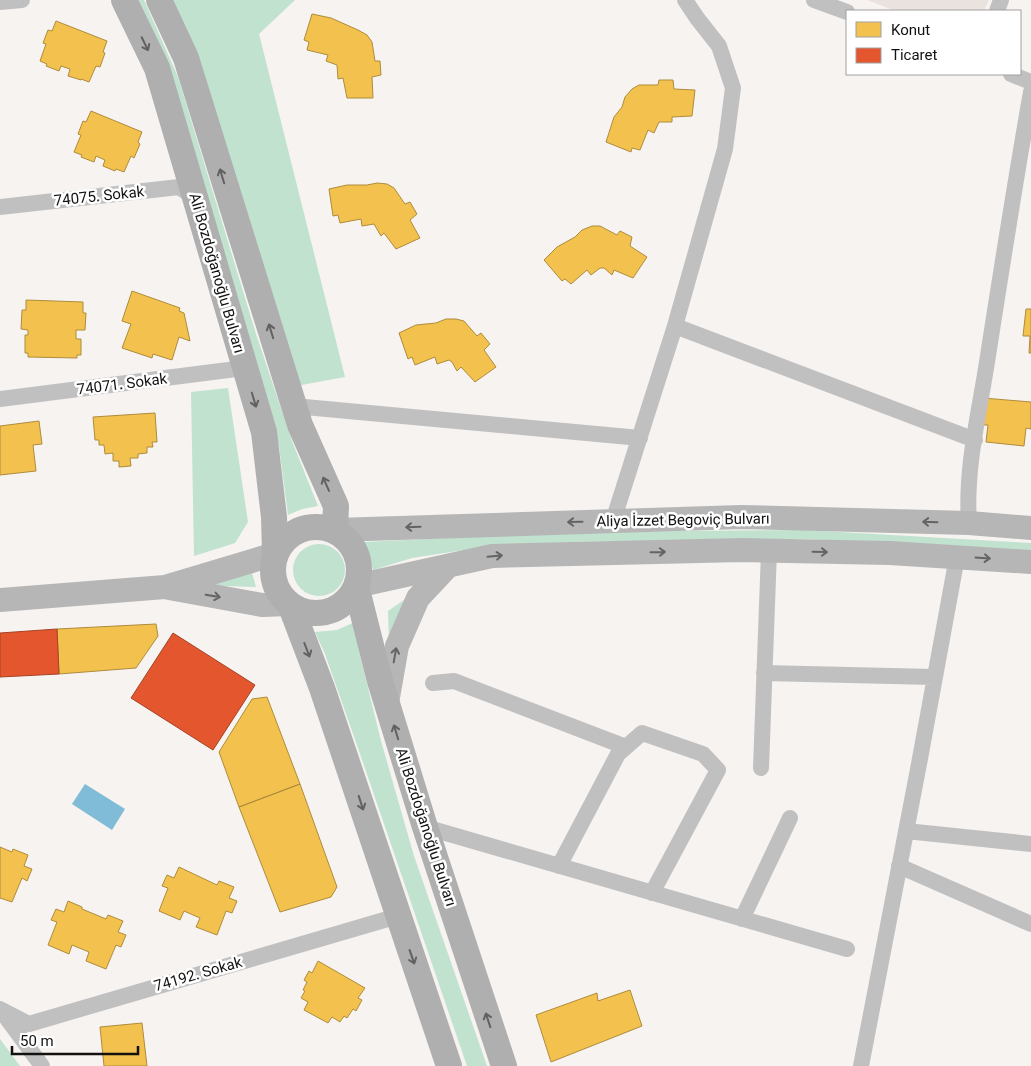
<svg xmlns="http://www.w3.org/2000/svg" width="1031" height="1066" font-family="Roboto,sans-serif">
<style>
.built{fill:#eae2de}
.green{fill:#c1e2cf}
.water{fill:#80bcd7}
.homes{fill:#f2c14e;stroke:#af8c3c}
.shops{fill:#e4572e;stroke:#a54225}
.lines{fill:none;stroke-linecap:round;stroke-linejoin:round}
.street{stroke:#c1c0c1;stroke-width:16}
.secondary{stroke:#b7b6b6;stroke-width:24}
.primary{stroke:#b0afb0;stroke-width:26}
.oneway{stroke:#626060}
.oneway2{stroke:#656464}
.labels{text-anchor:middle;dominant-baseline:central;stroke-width:5;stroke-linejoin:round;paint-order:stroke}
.street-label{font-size:15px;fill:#131211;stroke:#fff}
</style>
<rect width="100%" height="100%" fill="#f6f3f1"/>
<path class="built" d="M867 0H989L984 11H896Z"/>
<path class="green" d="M135 0H144L178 77 256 334 292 441 318 506 302 509 288 515 279 446 193 152Z
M173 0H295L259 34 345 377 296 386Z
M228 388 248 522 235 543 194 556 191 392Z
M805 530 1031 543V551L805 539 570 542 484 547 412 558 373 570 363 542 571 532Z
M293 570a26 26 0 1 1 52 0a26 26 0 1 1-52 0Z
M251 569 256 587 187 585Z
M410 596 389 641 388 611Z
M355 622 359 651 381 741 414 856 487 1066H467L359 751 325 654 315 632 337 630Z
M0 1039 20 1066H0Z"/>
<path class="water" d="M85 784 125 809 112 830 72 804Z"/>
<path class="homes" d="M312 14 331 18 358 30 367 35 372 42 375 61H380L381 75 372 77 373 98H347L343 78 338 79 337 65 326 61 328 55 307 50 309 42 304 40Z
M56 21 107 41 103 52 105 53 100 67 96 66 89 82 81 79V80L68 76 70 69 61 66 59 71 46 66 47 64 40 61 46 44 43 43 48 30 52 31Z
M659 80H673L674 89 695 90 692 116 672 117V122H659L654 133 648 130 640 150 632 148 631 152 606 142 614 117 622 107 625 97 632 89 639 85H658Z
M91 111 142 132 138 142 140 144 134 158 131 156 124 172 116 169 115 171 103 166 105 160 96 156 94 162 81 157 82 155 74 152 81 135 78 134 83 121 86 122Z
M377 183 387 184 394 188 405 204 410 202 417 214 410 220 420 238 396 249 384 233 381 236 374 224 362 226 361 219 340 223 338 215 333 216 329 189 347 185H367Z
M592 226H600L617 235 620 231 632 237 630 246 647 257 633 278 614 270 612 275 604 268H600L591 275 587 270 571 284 565 279 562 281 544 260 557 247 575 237 582 230Z
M132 291 180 308 179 311 184 313 190 341 179 337 172 360 153 354 152 358 122 348 131 324 122 321Z
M26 300 83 302V313H86L85 330H76V339H81V355H77V358L28 357V353H25V335H28V330L21 329 22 310H26Z
M1026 309H1031V353H1029L1030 336H1023Z
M446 319H456L464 321 477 336 481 333 490 344 484 350 496 367 475 382 461 367 457 371 452 362 449 360 437 364 435 357 415 365 412 357 408 359 399 333 416 325 436 323Z
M983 398 1031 402V429L1026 428 1024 446 986 442 988 425H981Z
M155 413 157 442H152L153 447H147V453L138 454V458H130L131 466 119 467V461H113V453L105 454 104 445H99V440H95L93 417Z
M39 421 42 444 33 445 36 471 0 475V426Z
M156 624 158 636 136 668 59 674 57 629Z
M267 697 300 784 239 807 219 752 252 699Z
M300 784 337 887 331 897 280 912 239 807Z
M0 847 12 852 13 849 28 855 24 866 32 869 27 881 22 878 12 902 0 898Z
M179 867 217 885 219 881 234 887 229 898 237 901 232 913 226 911 217 935 196 927 200 918 184 911 180 920 159 911 168 888 162 886 167 875 174 878Z
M68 901 82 907V909L106 919 108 915 123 921 118 932 126 935 121 947 116 945 106 969 86 961 89 952 72 945 69 954 48 945 57 922 51 920 56 909 64 912Z
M318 961 365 988 358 998 362 1000 356 1011 353 1009 347 1018 344 1016 340 1022 332 1017 328 1023 304 1010 308 1002 301 998 305 991 303 990 307 982 304 980 309 971 312 973Z
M630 990 642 1026 551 1062 536 1015 597 993 598 1001Z
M142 1023 147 1066H104L100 1027Z"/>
<path class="shops" d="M57 629 59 674 0 677V633Z
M173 633 255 685 213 750 131 698Z"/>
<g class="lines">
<path class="street" d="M814 0 847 12
M0 2 22 0
M997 11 1001 0
M1011 74 1031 82
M0 207 179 187 194 197
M675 326 975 440
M0 399 244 368
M294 406 640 438
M613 521 675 326 725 149 733 88 719 46 697 18 685 0
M969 523C965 469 979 414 987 362 1001 272 1015 182 1031 92
M764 673 934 677
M433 683 454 681 626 747
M761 768 769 551
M425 827 847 949
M906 831 1031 844
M559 866 618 754 642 733 703 754 718 770 652 893
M899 866 1031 924
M742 919 790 818
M0 1009 29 1024 398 916
M3 1013 42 1066
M861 1066 919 764 957 557"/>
<path class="secondary" d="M335 530 741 517 969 523 1031 528
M356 586 492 556 742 550 890 553 1031 562
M169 588 262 605 290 604
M0 600 165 587 275 554
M387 703 397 646 418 598 448 566"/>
<path class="primary" d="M124 0 157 68 264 432 274 517 275 554
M159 0 186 58 300 425 336 506 335 530
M273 570a43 43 0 1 1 86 0a43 43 0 1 1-86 0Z
M356 586 380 681 425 827 504 1066
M290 604 322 688 449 1066"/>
</g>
<defs><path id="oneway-shaft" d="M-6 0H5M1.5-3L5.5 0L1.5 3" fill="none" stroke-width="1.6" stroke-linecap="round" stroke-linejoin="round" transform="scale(1.25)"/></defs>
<g class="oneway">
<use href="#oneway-shaft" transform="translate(145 44) rotate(64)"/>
<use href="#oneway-shaft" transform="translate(222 176) rotate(-107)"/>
<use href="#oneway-shaft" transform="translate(271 331) rotate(-107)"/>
<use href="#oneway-shaft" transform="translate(254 400) rotate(73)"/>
<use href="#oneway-shaft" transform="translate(326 484) rotate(-114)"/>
<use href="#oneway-shaft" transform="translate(307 650) rotate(69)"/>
<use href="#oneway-shaft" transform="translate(396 732) rotate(-107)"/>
<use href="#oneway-shaft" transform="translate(361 803) rotate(72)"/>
<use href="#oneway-shaft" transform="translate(412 957) rotate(71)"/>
<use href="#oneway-shaft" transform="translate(488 1020) rotate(-108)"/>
</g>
<g class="oneway2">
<use href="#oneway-shaft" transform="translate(575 522) rotate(179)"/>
<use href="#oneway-shaft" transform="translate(930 522) rotate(-178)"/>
<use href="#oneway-shaft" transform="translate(413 527) rotate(178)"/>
<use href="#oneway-shaft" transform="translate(658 552) rotate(-1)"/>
<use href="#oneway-shaft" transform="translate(820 552) rotate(1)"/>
<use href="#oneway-shaft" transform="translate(495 556) rotate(-5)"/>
<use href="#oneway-shaft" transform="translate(983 558) rotate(4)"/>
<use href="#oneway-shaft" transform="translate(213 596) rotate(10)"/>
<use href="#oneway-shaft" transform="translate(395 655) rotate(-80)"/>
</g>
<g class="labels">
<g class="street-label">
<text transform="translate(99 196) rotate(-6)">74075. Sokak</text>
<text transform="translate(217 273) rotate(74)">Ali Bozdoğanoğlu Bulvarı</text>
<text transform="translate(122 384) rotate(-7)">74071. Sokak</text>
<text transform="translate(683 520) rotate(-1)">Aliya İzzet Begoviç Bulvarı</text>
<text transform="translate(426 827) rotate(72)">Ali Bozdoğanoğlu Bulvarı</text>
<text transform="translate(198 974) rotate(-16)">74192. Sokak</text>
</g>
</g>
<rect x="846" y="10" width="175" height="65" fill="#ffffff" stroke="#a1a0a0"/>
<rect x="856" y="22" width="25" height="15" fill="#f2c14e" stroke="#a1a0a0"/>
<text x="891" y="35" font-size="15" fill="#131211">Konut</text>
<rect x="856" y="48" width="25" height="15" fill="#e4572e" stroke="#a1a0a0"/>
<text x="891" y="60" font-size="15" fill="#131211">Ticaret</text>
<path d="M12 1046v8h126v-8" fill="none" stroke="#131211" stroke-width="2.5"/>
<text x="20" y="1046" font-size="15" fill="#131211" stroke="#ffffff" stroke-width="4" paint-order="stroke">50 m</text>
</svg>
